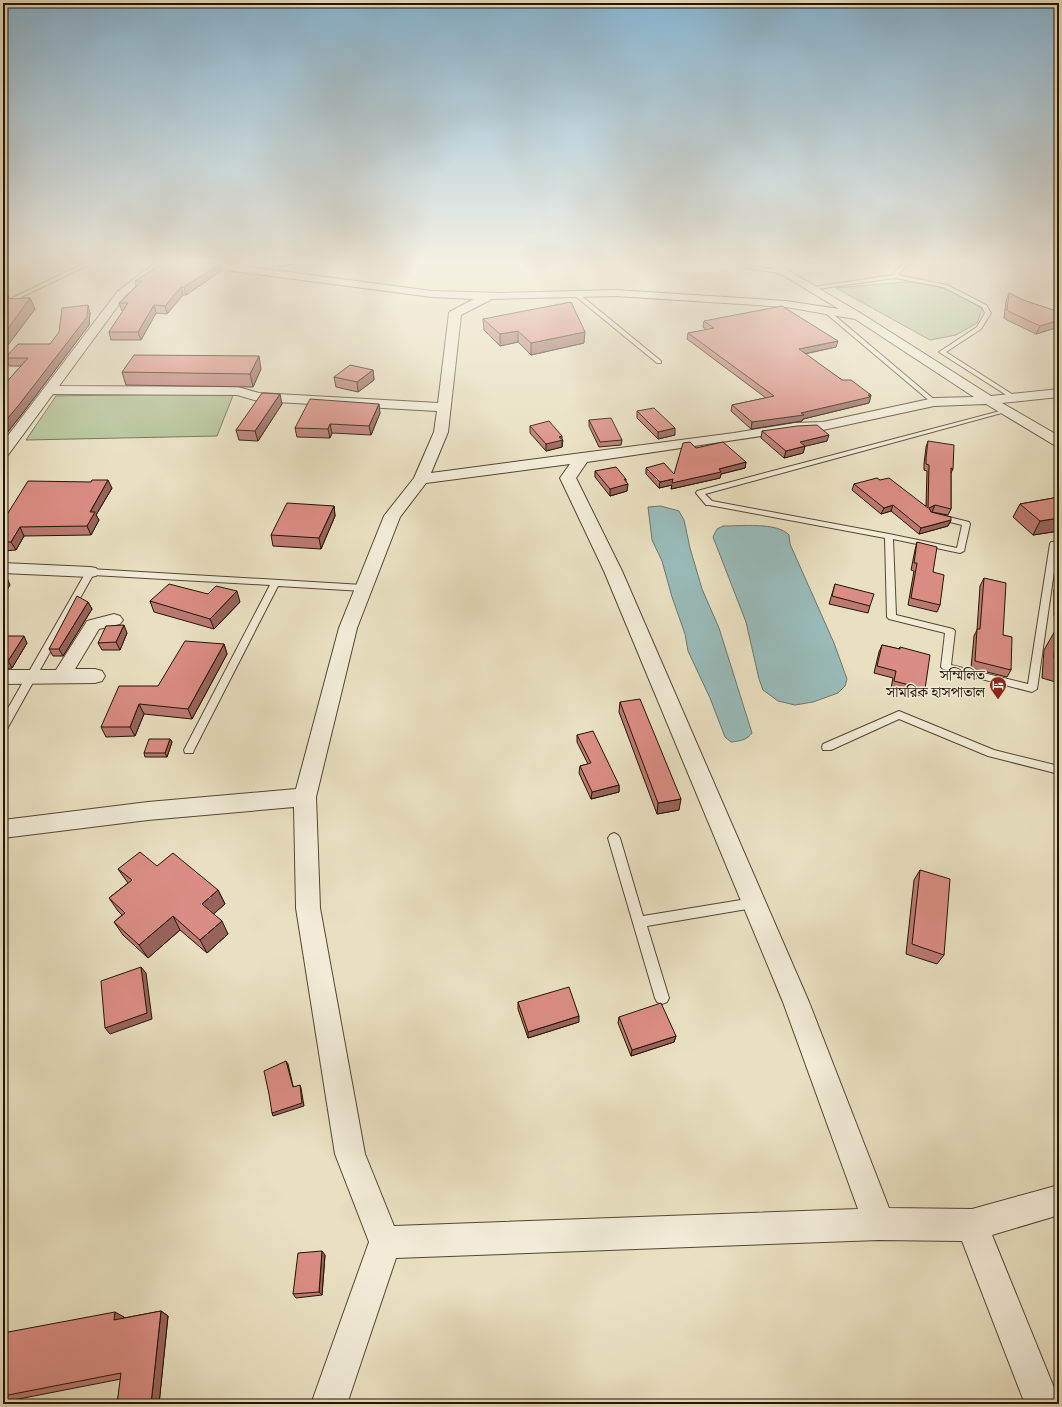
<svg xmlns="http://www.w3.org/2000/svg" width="1062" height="1407" font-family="'Sorts Mill Goudy','Noto Serif Bengali',serif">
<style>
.green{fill:#b2c396;stroke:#6a6c4c}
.water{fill:#99bbb9;stroke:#6a7870}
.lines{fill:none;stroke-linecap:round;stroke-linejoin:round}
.lane-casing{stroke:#544732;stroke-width:2}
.street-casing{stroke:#544732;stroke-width:2}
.lane{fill:#f1ebd7;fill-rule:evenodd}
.street{fill:#f1ebd7;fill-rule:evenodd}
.wall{fill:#bb7972;stroke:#231402}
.shaded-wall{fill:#99635c;stroke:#231402}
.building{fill:#da8d84;stroke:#231402}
.labels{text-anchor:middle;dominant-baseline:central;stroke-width:3;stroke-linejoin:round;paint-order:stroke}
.poi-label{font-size:15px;fill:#231402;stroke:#f1ebd7;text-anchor:end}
</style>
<rect width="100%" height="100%" fill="#e9e0c1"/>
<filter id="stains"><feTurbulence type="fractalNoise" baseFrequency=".005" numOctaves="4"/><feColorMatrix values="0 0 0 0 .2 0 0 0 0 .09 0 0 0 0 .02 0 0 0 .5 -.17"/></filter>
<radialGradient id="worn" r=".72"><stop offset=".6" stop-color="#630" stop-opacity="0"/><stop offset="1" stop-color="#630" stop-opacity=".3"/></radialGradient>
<path class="green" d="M905 282C933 284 960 290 982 309L977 323 956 335 930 340 836 288Z
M234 393 217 436 26 440 56 396Z"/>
<path class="water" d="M661 506 679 511 684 520 690 548 702 589 719 628 752 733C747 740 740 741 731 742L725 737 710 698 688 651 685 634 672 597 662 561 652 540 648 507Z
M723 526C741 526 777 522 789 535L790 544 834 643 847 679 845 686 838 693 813 702 795 705 778 701 763 690 759 679 746 622 713 537 717 529Z"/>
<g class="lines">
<g class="lane-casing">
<path id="lane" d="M85 263H92L11 302 6 301Z
M721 263H735L786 272 783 274Z
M905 263H912L905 267 898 275 947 285 986 305 991 313 981 329 946 352 1015 396V398H1011L939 352 977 327 985 313 982 307 943 287 895 278 810 290 807 288 893 275 901 265Z
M574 293H578L661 361V363H657L574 295Z
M823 309H827L936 401V403H932L823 311Z
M1004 410 1009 411 705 494 712 501 889 534 957 548 962 525 934 518 933 516 937 514 969 522 970 524 964 551 960 553 893 539 896 615 953 629 955 631 951 665 1028 684 1050 544 1051 542H1057L1058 544 1037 689 1032 692 943 669 941 667 945 633 889 619 887 617 885 538 709 505H706L696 493 697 491Z
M90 569 363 585 367 588 363 591 278 586 194 750 193 753H185L184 750 270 585 93 575 7 729 3 730V717L86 572Z
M899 711 994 750 1059 766V774L988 756 899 719 831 750H823L822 747 823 744Z
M614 833 618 835 620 838 643 916 753 898 757 899 759 903 757 907 753 908 647 926 669 998 667 1002 662 1004 657 1002 655 998 608 838 610 835Z"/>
</g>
<g class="street-casing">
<path id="street" d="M155 263H167L126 295 59 386 238 387 259 393 438 403 449 313 451 311 474 299 432 297 194 266 189 263H219L432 291 502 293 616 290 786 301 839 309 763 263H776L862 314 991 396 1059 389V397L1002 403 1059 436V446L1054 445 986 404 934 406 823 430 795 431 587 462 576 478 622 571 809 1002 889 1208 972 1209 1059 1185V1215L992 1235 1059 1400V1404H1025L962 1241 879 1240 396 1258 347 1404H311L369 1242 335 1154 296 908 294 807 148 820 3 838V820L148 802 296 789 339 628 384 516 414 478 434 432 437 411 258 401 237 395 53 394 8 455 3 456V442L118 291ZM616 296 786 307 855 319 974 397 934 398 823 422 795 423 734 433 431 473 448 432 461 315 492 299ZM570 464 560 478 604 571 783 1002 858 1209 394 1226 365 1154 320 908 316 797 357 628 400 517 426 483Z
M3 563 90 567 96 568 99 572 96 576 90 577 3 573Z
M114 614 120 616 123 620 120 624 99 629 75 669H95L102 671 105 676 102 681 95 683 3 684V670H56L87 621Z"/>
</g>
<use href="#lane" class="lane"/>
<use href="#street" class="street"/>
</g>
<path class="wall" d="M221 271 186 295H183L167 314 156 313 141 340H111L109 332 123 311H122L119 303 136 286 135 281Z
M3 288 9 298 7 299 30 298 35 309 8 345H3Z
M1009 293 1023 300 1059 312V327L1036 334 1007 320 1004 318 1006 301Z
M90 313 89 325 22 414 3 438V386L21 366H9L5 358 50 344Z
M483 319 584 343 531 355 518 342 500 346 484 330Z
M704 321 836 347 805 354 842 380 871 395 869 403 803 419 802 421 751 429 731 411 732 405 766 398 687 339 688 333 707 330 703 327Z
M261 369 253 387 126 385 122 372Z
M373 370 374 380 358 392 336 387 334 377Z
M282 404 258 441 239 440 236 430Z
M637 411 675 435 658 439 637 418Z
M380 413 371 435 332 433 330 438 297 437 295 428Z
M589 420 622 440 621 445 599 447 589 426Z
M530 426 562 440H563L562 447 546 451 530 433Z
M762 431 827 441 805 446 803 453 784 458 761 438Z
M928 441 953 469 951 473V509L948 515 932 512H931L951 520 948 526 919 534 891 511 881 514 852 490 854 484 880 480 926 506 927 471 924 470V464L926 447Z
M696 448 746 462 745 468 721 474 720 478 671 489 672 485 659 488 646 474V468L674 474Z
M595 471 626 482 627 491 610 496 595 477Z
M112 488 96 515 99 520 91 535 24 536 16 550 3 551V521Z
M1059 497V531L1033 535 1013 517 1020 504Z
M334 506 335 516 321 549 273 546 271 535Z
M917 542 933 572 940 605 937 612 908 605 914 571 911 570 915 550Z
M984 578 1003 635 1011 670 1007 677 971 668 974 636 977 630 980 586Z
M1059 580V617L1054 616V590Z
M835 584 870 606 868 613 829 604Z
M208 594 240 602 214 629 154 612 150 601Z
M88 602 92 609 63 656H53L49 649Z
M1056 629 1059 630V683L1042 678 1044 650Z
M127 633 120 650H102L98 643Z
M3 636 27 643 12 668 3 669Z
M224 644 227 654 192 719 144 714 135 736 106 737 101 727 158 686Z
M882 645 899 649 900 647 925 689 922 696 891 688 893 678 874 673 879 652Z
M620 702 679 810 657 814 619 712Z
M577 735 619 785V792L591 799 579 773 580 766 588 764 577 742Z
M170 739 172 742 167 757H145L144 753Z
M157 866 218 890 225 904 213 914 228 934 207 953 180 930 148 958 123 935 114 922 122 915 118 911 109 898 128 883 118 869Z
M920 870 944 955 937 964 906 954 914 880Z
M518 1002 579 1022 528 1038 518 1009Z
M619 1017 676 1036 674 1042 631 1056 618 1023Z
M325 1255 322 1295 296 1298 293 1294Z
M161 1311 168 1316 159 1404H117L121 1379 3 1402V1333L124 1317V1318Z"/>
<path class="shaded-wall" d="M278 263H300L279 267Z
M220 264 221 271 186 295 184 287Z
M181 287 183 295 167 314 165 306Z
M3 288H4L9 298 6 300 3 305Z
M30 298 35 309 8 345 4 334Z
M88 305 90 313 89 325 22 414 3 438V424Z
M154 305 156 313 141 340 138 332Z
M1059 320V327L1036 334 1040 326Z
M518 331V342L500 346V334Z
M585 332 584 343 531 355V343Z
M838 341 836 347 798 355 799 349Z
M259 356 261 369 253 387 250 374Z
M373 370 374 380 358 392 357 382Z
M280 394 282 404 258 441 255 431Z
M871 395 869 403 803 419 802 421 751 429 752 422Z
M379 404 380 413 371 435 369 426Z
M330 424 332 433 330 438 328 429Z
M675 428V435L658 439V432Z
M829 435 827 441 798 448 800 442Z
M562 436V447L546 451V444L559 437Z
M805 446 803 453 784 458 786 451Z
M746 462 745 468 721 474 720 478 671 489 672 485 659 488 660 482 719 469Z
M624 479H626V485L628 484 627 491 610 496V489Z
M108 480 112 488 96 515 99 520 91 535 87 526 90 512Z
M893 505 891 511 881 514 884 508Z
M935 505 932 512 927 515 929 508Z
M334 506 335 516 321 549 319 538Z
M1059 518V531L1033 535 1040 521Z
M951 520 948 526 919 534 921 528Z
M20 527 24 536 16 550 11 542Z
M7 578 10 585 3 597V584Z
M237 591 240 602 214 629 210 619Z
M88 602 92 609 63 656 59 649Z
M124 625 127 633 120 650 116 642Z
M24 636 27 643 12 668 8 661Z
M224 644 227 654 192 719 188 709Z
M139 704 144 714 135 736 130 727Z
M170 739 172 742 167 757 165 753Z
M619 785V792L591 799 592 792Z
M681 799 679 810 657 814 658 803Z
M218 890 225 904 209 918 202 904Z
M173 916 180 930 148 958 139 945Z
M222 921 228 934 207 953 200 940Z
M141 967 146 973 152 1019 110 1034 105 1028Z
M579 1016V1022L528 1038V1032Z
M676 1036 674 1042 631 1056 632 1050Z
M286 1061 288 1064 294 1090 293 1087Z
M300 1085 301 1088 304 1106 273 1116 272 1113Z
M322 1251 325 1255 322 1295 319 1292Z
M161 1311 168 1316 159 1404H151Z
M115 1312 124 1317 123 1325 114 1320Z"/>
<path class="building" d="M174 263 220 264 184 287H181L165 306 154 305 138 332H109L128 303H119L142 281H135L161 264 171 265Z
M1009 293 1023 300 1059 312V320L1040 326 1010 312 1007 310Z
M30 298 4 334H3V299Z
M571 302 585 332 531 343 518 331 500 334 483 319Z
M88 305 87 317 18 406 3 424V386L28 358H5L18 344H50L59 332 62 308Z
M782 306 838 341 799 349 842 380H851L871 395H868L870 397 801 413 804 415 752 422 732 405 774 396 688 333 714 328 704 321Z
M134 355 259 356 250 374 122 372Z
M350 365 373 370 357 382 334 377Z
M262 393 280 394 255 431 236 430Z
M310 399 379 404 369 426 330 424 328 429 295 428Z
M654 408 675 428 658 432 637 411Z
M611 418 622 440 600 442 589 420Z
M549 421 562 436 559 437 563 440 546 444 530 426Z
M817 425 829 435 800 442 805 446 786 451 762 431 797 426Z
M928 441 954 445 953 469 951 468V509L935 505 929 508 931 512 951 517V520L921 528 893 505 884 508 854 484 877 478 880 480 889 478 928 508 929 465 926 464V458Z
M690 442 696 448 723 442 746 462 719 469 721 472 672 483 673 479 660 482 646 468 664 463 674 474 683 443Z
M616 467 626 479H624L628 484 610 489 595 471Z
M92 480H108L90 512H95L87 526 20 527 11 542H3V521L28 481 91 482Z
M1059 497V518L1040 521 1020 504Z
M287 503 334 506 319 538 271 535Z
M917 542 937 547 933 572 944 575 940 605 911 598 917 563H914Z
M3 578H7L3 584Z
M984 578 1006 583 1003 635 1012 637 1011 670 975 661 977 629H980Z
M169 584 208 594 216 586 237 591 210 619 150 601Z
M835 584 874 594 870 606 832 596Z
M77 596 88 602 59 649H49Z
M124 625 116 642 98 643 106 626Z
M1056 629 1059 630V659L1054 658Z
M3 636H24L8 661 3 662Z
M185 641 224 644 188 709 139 704 130 727H101L119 686H158Z
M882 645 900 649V647L930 655 925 689 894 681 896 671 877 666Z
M640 699 681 799 658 803 620 702Z
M593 731 619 785 592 792 580 766 591 763 577 735Z
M149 739H170L165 753H144Z
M140 852 157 866 173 853 218 890 202 904 222 921 200 940 173 916 139 945 114 922 125 913 109 898 132 880 118 869Z
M920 870 950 879 944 955 912 944Z
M141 967 147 1013 105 1028 101 981Z
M569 987 579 1016 528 1032 518 1002Z
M661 1003 676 1036 632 1050 619 1017Z
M286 1061 293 1087 300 1085 302 1103 272 1113 269 1094 264 1071Z
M322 1251 319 1292 293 1294 298 1253Z
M161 1311 151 1404H117L121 1373 3 1396V1333L115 1312 114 1320Z"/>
<linearGradient id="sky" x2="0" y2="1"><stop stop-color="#88b7d5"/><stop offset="0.57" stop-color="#f5f1e3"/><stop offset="1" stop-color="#f5f1e3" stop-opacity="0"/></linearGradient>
<rect width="1062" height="460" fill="url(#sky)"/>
<defs>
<g id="hotel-pin" transform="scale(0.9)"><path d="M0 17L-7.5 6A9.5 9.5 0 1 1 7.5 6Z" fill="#8f2418" stroke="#f1ebd7"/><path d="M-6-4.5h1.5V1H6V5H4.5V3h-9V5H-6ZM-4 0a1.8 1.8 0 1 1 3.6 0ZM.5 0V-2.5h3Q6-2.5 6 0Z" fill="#fff"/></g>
</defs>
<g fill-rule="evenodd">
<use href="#hotel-pin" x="998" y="685"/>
</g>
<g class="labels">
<g class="poi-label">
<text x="985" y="676">সম্মিলিত<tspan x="985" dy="17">সামরিক হাসপাতাল</tspan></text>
</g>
</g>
<rect width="1062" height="1407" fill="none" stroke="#e9e0c1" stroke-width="16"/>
<rect x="4" y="4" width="1054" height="1399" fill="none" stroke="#231402" stroke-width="2"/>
<rect x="8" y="8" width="1046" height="1391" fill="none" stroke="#231402"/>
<rect width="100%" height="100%" filter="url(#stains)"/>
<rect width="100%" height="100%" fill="url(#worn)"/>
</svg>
